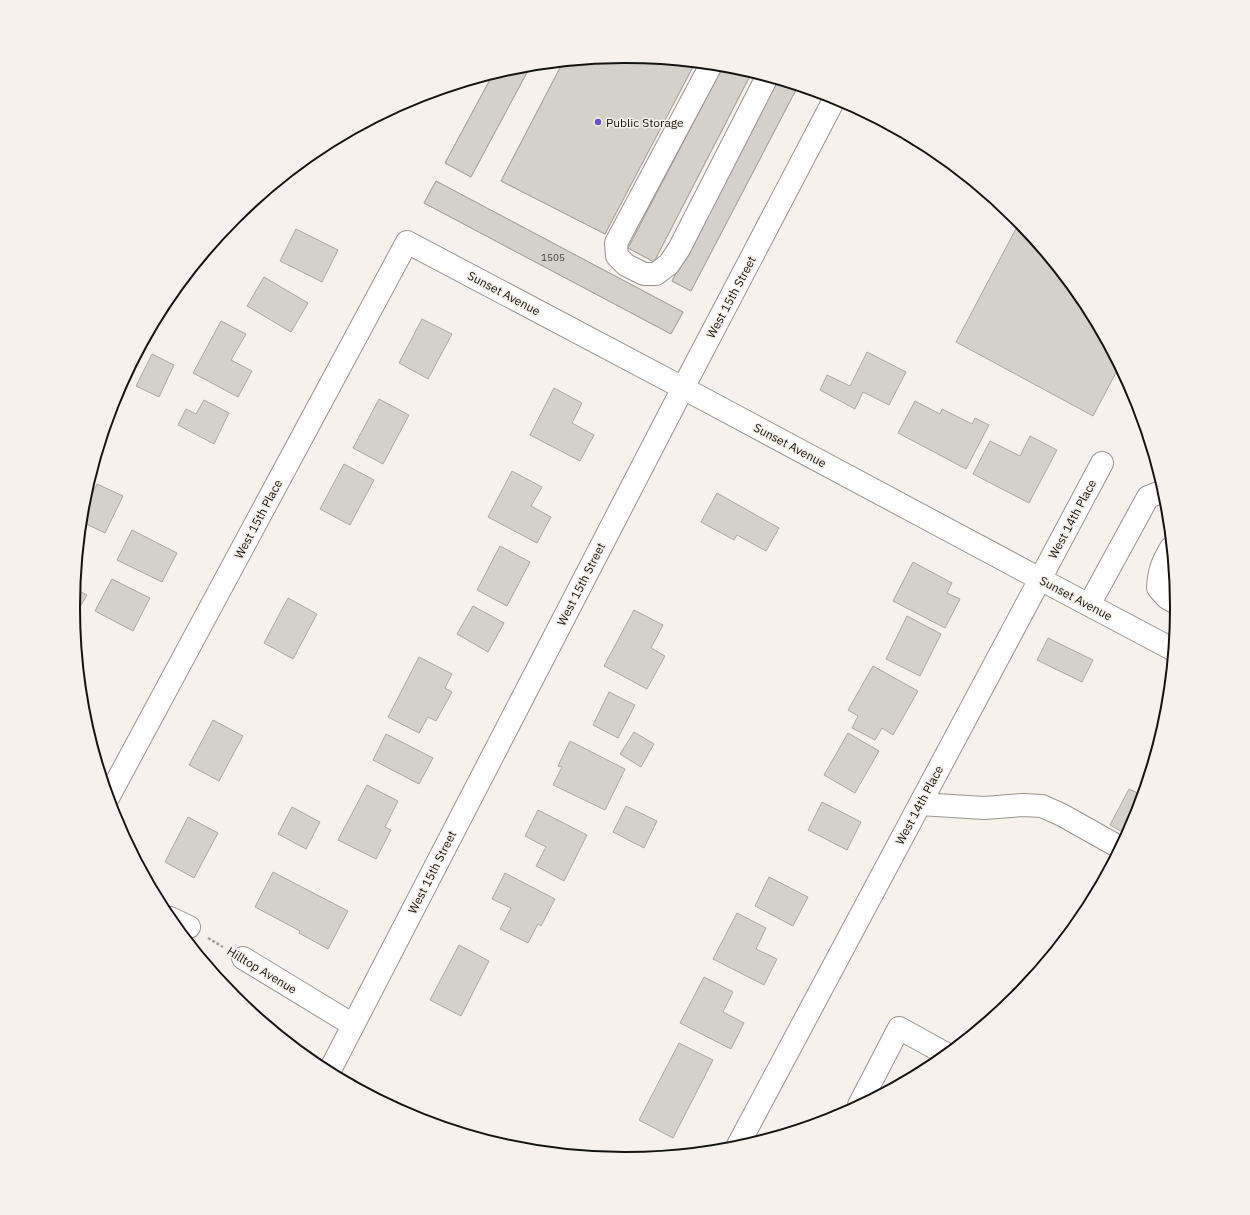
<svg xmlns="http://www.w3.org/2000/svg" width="1250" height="1215" font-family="'IBM Plex Sans',sans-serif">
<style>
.building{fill:#d4d0ca;stroke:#aba7a1}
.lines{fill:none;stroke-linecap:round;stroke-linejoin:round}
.minor-casing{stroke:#97948e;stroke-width:24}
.path{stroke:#a29f99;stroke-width:2.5;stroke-dasharray:3 2;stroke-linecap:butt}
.minor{stroke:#fff;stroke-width:22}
.poi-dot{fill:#6750c9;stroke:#f6f2eb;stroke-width:1.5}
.labels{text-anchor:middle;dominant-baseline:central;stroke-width:3;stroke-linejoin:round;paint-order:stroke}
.number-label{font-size:10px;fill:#44423e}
.poi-label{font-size:12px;fill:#141310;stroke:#f6f2eb;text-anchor:start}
.street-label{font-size:12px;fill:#141310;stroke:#f6f2eb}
.rim{fill:none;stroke:#141310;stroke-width:2}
</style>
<rect width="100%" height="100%" fill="#f6f2eb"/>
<path class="building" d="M625 56 695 63 605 234 501 181 563 62Z
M625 56 695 63 605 234 501 181 563 62Z
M531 65 471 177 445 163 493 74 518 67Z
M531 65 471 177 445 163 493 74 518 67Z
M723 66 733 67 752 72 654 262 628 248Z
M723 66 733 67 752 72 654 262 628 248Z
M776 80 798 86 691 291 672 281Z
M776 80 798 86 691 291 672 281Z
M436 181 683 312 671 334 424 203Z
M436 181 683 312 671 334 424 203Z
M1019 223 1084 301 1119 367 1093 416 956 342Z
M296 229 338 250 322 282 280 261Z
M264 277 308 303 291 332 247 306Z
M422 319 452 334 428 379 399 363Z
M221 321 246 334 231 360 252 371 238 397 193 373Z
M867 352 906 372 889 405 863 392 855 409 820 390 827 375 850 386Z
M152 354 174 365 159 397 136 386Z
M554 388 582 403 572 423 594 435 580 461 530 435Z
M379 399 409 415 383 464 353 448Z
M204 400 229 413 214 444 178 425 186 409 196 414Z
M915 401 940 414 942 409 972 424 975 418 989 425 966 469 898 433Z
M1030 436 1057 450 1029 503 973 474 990 441 1020 456Z
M344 464 374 480 350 525 320 509Z
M512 471 542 487 531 506 551 517 537 543 488 517Z
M97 484 123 496 105 533 82 522 83 512Z
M717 493 779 528 766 551 737 535 734 540 701 522Z
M132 530 177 553 162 582 117 560Z
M500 546 530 562 507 606 477 590Z
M913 562 952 583 947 593 960 599 945 628 893 601Z
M112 579 150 598 133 631 95 611Z
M75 589 87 595 74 617V607Z
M288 598 317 614 293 659 264 643Z
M473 606 504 623 488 652 457 634Z
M634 610 663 625 651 648 665 656 647 689 604 666Z
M907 616 941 634 920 676 886 659Z
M1048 638 1093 660 1082 682 1037 660Z
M419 657 452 674 445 688 452 692 436 721 428 717 419 733 388 717Z
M873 666 918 691 893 735 882 728 875 740 852 728 858 716 848 710Z
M609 692 635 705 618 738 593 725Z
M213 720 243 736 219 781 189 765Z
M634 732 654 744 641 767 620 754Z
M848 733 879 751 855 793 824 775Z
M386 734 433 758 419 784 373 760Z
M570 741 625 769 605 810 553 785 562 767 558 766Z
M367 785 398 801 385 827 391 830 376 859 338 840Z
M1129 789 1142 795 1134 819 1126 834 1110 825Z
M822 802 861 822 847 850 808 830Z
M626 806 657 821 644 848 613 832Z
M292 807 320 822 306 849 278 834Z
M538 810 587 835 564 881 536 866 546 847 525 836Z
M188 817 218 833 194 878 165 862Z
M273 872 348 911 328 949 299 933 300 931 255 907Z
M505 873 555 899 541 926 538 924 528 943 500 929 511 908 492 899Z
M769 877 808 897 793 926 755 906Z
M737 913 766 928 756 949 777 959 764 985 713 959Z
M459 945 489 961 461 1016 430 1000Z
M704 977 733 992 723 1012 744 1023 731 1049 680 1023Z
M679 1043 713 1060 673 1138 639 1120Z"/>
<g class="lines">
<g class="minor-casing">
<path id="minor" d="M711 65 616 243 617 256 626 265 644 274H656L669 264 679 249 767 77
M1171 548C1162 563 1159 571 1158 588L1167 598 1176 603
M1089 605 1148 497 1161 492 1164 494
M109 796 407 242 683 388 1040 579 1172 649
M920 804 984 808 1023 805 1042 806 1062 815 1119 847
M170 918 189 927
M243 958 353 1025
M329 1072 683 388 835 98
M859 1105 899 1028 946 1054
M737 1147 1102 463"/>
</g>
<path class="path" d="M208 938 223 947"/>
<use href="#minor" class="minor"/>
</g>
<circle class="poi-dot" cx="598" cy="122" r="4"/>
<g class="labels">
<g class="number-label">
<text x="553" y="257">1505</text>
</g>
<g class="poi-label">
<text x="606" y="122">Public Storage</text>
</g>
<g class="street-label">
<text transform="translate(504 293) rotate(28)">Sunset Avenue</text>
<text transform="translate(731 297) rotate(-62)">West 15th Street</text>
<text transform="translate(790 445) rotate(28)">Sunset Avenue</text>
<text transform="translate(258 519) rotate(-62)">West 15th Place</text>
<text transform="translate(1072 519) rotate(-62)">West 14th Place</text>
<text transform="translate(581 584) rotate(-63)">West 15th Street</text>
<text transform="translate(1076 598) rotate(28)">Sunset Avenue</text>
<text transform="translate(919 805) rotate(-62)">West 14th Place</text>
<text transform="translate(432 872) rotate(-63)">West 15th Street</text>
<text transform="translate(262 970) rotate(31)">Hilltop Avenue</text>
</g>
</g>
<path d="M0 0H1250V1215H0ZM624 63H626A544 544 0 0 1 1170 607V608A544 544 0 0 1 626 1152H624A544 544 0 0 1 80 608V607A544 544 0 0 1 624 63Z" fill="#f6f2eb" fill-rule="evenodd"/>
<path class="rim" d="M624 63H626A544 544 0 0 1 1170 607V608A544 544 0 0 1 626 1152H624A544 544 0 0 1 80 608V607A544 544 0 0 1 624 63Z"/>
</svg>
